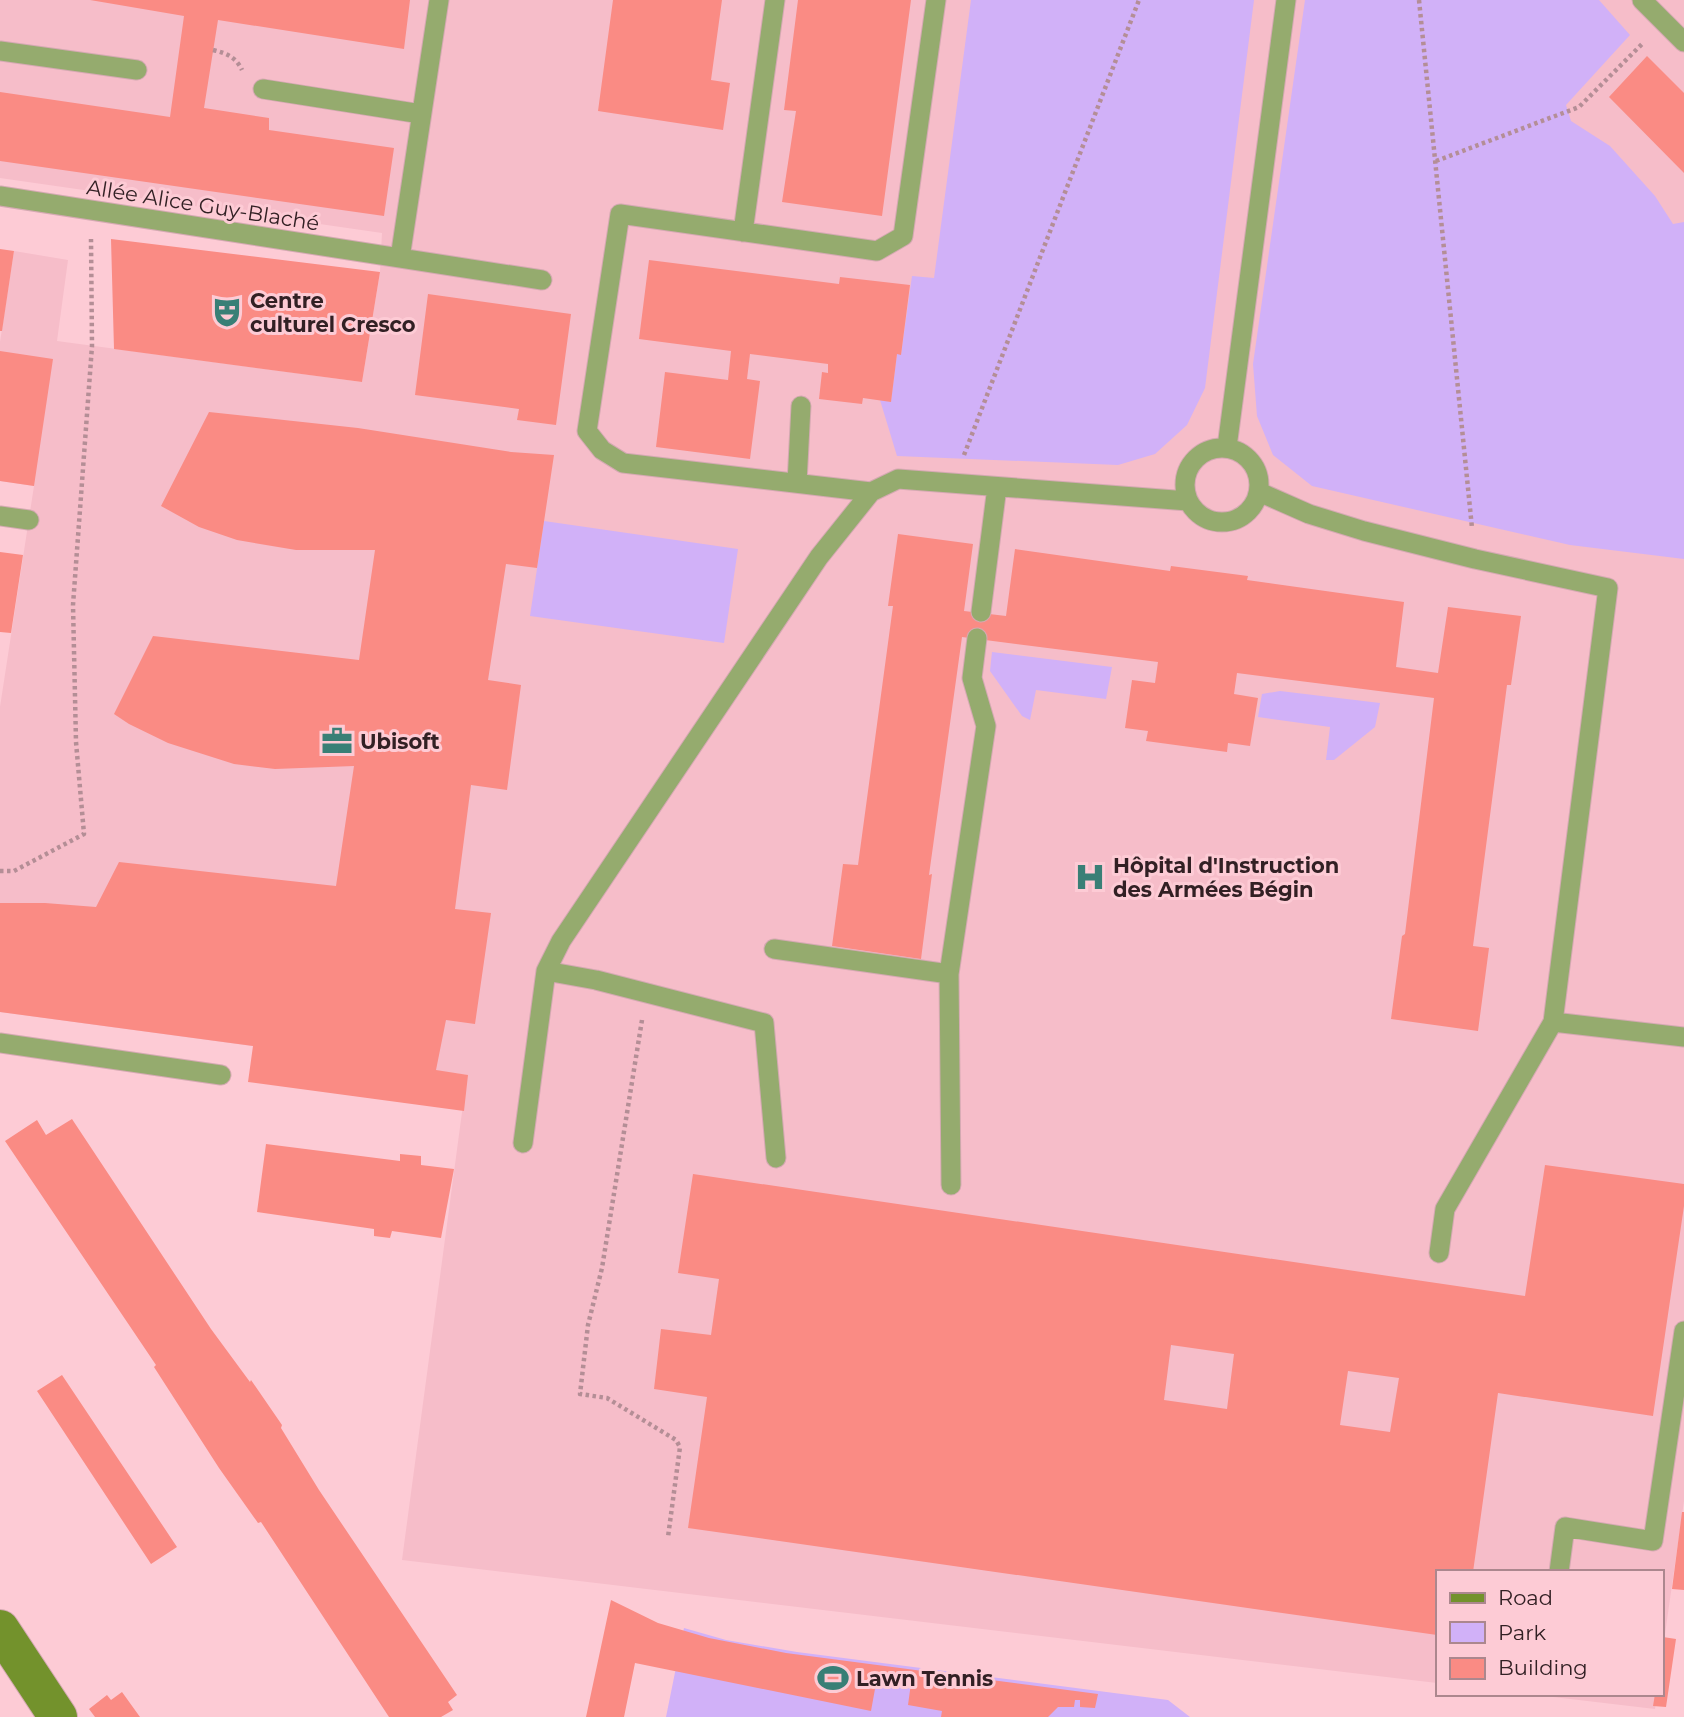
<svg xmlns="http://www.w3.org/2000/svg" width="1684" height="1717" font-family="Montserrat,sans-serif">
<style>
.built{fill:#f6bdc9}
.green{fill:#d1b1f8}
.building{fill:#fa8b84;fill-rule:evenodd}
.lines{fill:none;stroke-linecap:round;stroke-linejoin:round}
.lane-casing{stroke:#d4a9b2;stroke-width:21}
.secondary-casing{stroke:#d4a9b2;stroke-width:40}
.path{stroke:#b48e96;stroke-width:4.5;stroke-dasharray:3.5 3.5;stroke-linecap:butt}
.lane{stroke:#95ab6e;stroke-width:19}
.secondary{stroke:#73922c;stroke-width:38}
.labels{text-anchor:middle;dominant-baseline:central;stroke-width:6;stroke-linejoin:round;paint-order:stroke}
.street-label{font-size:21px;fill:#322024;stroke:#fdcbd5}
.poi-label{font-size:21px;font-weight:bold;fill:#322024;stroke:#fdcbd5;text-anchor:start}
</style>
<rect width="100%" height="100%" fill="#fdcbd5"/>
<path class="built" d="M0 0H1684V1501L1661 1662V1572H1437V1683L402 1560 467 1075 0 1012V707L34 486 0 481V342L14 251 68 260 57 341 362 382 380 272 382 233 0 178Z
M1528 1694H1657L1655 1709Z"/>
<path class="green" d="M971 0H1254L1205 388 1187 425 1155 454 1118 465 897 456 880 400 891 401 897 354H901L912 276 934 278Z
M1305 0H1599L1630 35 1566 105 1571 121 1610 146 1655 196 1673 224 1684 222V559L1570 545 1312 486 1273 455 1257 416 1253 364Z
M544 521 738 549 724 643 530 616Z
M992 652 1112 667 1106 699 1036 690 1030 720 1022 716 990 671Z
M1280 691 1380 703 1375 727 1334 760H1326L1330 727 1258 717 1262 694Z
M684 1628 726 1640 797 1652 1168 1700 1190 1717H666Z"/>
<path class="building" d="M90 0H410L404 49 218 20 204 108 269 118V130L394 148 384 216 0 161V92L170 117 184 16Z
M613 0H722L711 80 730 83 723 130 598 111Z
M798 0H911L882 216 782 202 796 111 784 110Z
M1647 56 1684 93V173L1609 97Z
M111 239 380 272 362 382 114 349Z
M0 249 14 251 2 331H0Z
M649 260 839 284 840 277 910 285 901 355 897 354 891 402 863 398 862 404 819 399 822 372 828 373V364L750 354 747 379 760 381 750 459 656 447 665 372 728 380 731 351 639 339Z
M428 294 571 314 556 425 517 420 519 409 415 395Z
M0 351 53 359 34 486 0 481Z
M209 412 358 428 511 452 554 455 537 568 506 564 488 680 521 685 507 790 471 785 455 909 491 913 475 1024 446 1020 436 1070 468 1075 464 1111 248 1082 253 1046 0 1012V903H45L96 907 119 862 336 886 354 766 275 769 234 764 168 743 129 724 114 714 153 636 359 660 375 550H296L237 540 199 527 161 506Z
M898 534 973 544 964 611 1006 616 1015 549 1170 571 1171 566 1248 576 1247 580 1404 602 1396 667 1438 673 1448 607 1521 616 1511 685H1507L1473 946 1489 948 1478 1031 1391 1019 1402 936 1405 934 1434 698 1237 673 1234 694 1258 698 1250 746 1228 743 1227 752 1146 741 1148 731 1125 728 1132 680 1155 683 1158 662 962 637 929 875 932 874 921 959 832 946 843 864 858 865 893 606H888Z
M0 552 23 555 11 633 0 632Z
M72 1119 211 1329 250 1382 251 1380 282 1425 281 1428 319 1490 457 1695 448 1702 453 1710 441 1717H389L261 1522 258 1523 219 1468 154 1367 156 1365 5 1141 37 1120 46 1135Z
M266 1144 400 1161V1154L421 1156V1165L454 1169 441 1238 392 1231 390 1238 374 1236V1229L257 1212Z
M1545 1165 1684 1184V1206L1653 1416 1498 1393 1473 1572H1437V1635L688 1528 707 1397 654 1389 661 1329 711 1335 719 1279 678 1273 693 1174 1525 1296ZM1171 1345 1234 1354 1227 1409 1164 1400ZM1348 1371 1399 1378 1390 1432 1340 1425Z
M62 1375 177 1547 151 1564 37 1391Z
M1682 1512H1684V1590L1672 1589Z
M611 1600 658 1623 709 1638 786 1653 1098 1694 1095 1708 1080 1707V1700H1075L1074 1707H1058L1048 1717H941L942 1711 908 1705 911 1683 877 1678 871 1711 635 1663 624 1717H586Z
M1663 1637 1676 1639 1666 1707 1653 1706 1655 1694H1661Z
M122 1692 140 1717H95L89 1709 107 1695 111 1700Z"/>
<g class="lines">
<g class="lane-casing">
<path id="lane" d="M1642 0 1684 42
M0 51 137 70
M263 89 421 114
M0 196 542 280
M743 232 775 0
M400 258 439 0
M1227 447 1286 0
M1185 485a37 37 0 1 1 74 0a37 37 0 1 1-74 0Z
M797 483 801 406
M871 492 623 463 602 450 587 431 620 214 877 251 903 236 936 0
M1259 492 1309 514 1364 531 1475 559 1608 588 1553 1022 1445 1209 1439 1253
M0 516 29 520
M981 612 997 487
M774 949 949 974
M546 971 596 980 764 1023 776 1158
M1553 1022 1684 1037
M0 1043 221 1075
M523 1143 546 971 561 941 819 557 871 492 898 479 1188 501
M951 1185 949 974 986 726 972 678 977 638
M1559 1572 1565 1527 1653 1541 1684 1331"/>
</g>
<g class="secondary-casing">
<path id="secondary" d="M0 1629 58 1717"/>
</g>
<path class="path" d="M1419 0 1472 528
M213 50C226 53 236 57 242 70
M1436 161 1579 107 1643 43
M964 455 1139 0
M0 871H14L84 834 76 742 73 605 92 346 91 239
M642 1020 602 1268 588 1325 580 1394 607 1398 676 1440 680 1447 668 1537"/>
<use href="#lane" class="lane"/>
<use href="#secondary" class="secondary"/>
</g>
<defs>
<g id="theatre-bare" transform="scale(2.415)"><path d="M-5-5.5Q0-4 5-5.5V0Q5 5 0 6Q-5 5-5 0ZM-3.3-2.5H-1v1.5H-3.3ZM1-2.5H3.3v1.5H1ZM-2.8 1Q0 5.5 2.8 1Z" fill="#397f76" stroke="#fdcbd5" stroke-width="2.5" paint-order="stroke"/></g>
<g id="office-bare" transform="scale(2.415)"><path d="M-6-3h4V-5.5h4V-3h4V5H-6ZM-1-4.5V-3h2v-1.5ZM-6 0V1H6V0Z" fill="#397f76" stroke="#fdcbd5" stroke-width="2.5" paint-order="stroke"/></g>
<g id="hospital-bare" transform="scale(2.415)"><path d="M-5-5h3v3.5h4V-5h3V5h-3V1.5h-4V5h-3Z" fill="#397f76" stroke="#fdcbd5" stroke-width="2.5" paint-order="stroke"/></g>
<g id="stadium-bare" transform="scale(2.415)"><path d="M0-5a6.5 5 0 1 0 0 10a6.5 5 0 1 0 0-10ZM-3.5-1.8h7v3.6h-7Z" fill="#397f76" stroke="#fdcbd5" stroke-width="2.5" paint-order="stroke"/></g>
</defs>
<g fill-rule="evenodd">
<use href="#theatre-bare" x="227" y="312"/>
<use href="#office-bare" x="337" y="741"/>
<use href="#hospital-bare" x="1090" y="877"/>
<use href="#stadium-bare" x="833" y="1678"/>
</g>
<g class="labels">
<g class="street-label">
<text transform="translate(203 205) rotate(9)">Allée Alice Guy-Blaché</text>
</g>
<g class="poi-label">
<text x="250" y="300">Centre<tspan x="250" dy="24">culturel Cresco</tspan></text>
<text x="360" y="741">Ubisoft</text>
<text x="1113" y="865">Hôpital d'Instruction<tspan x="1113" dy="24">des Armées Bégin</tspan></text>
<text x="856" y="1678">Lawn Tennis</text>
</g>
</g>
<rect x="1436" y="1570" width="228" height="126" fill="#fdcbd5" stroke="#ac878e" stroke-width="2"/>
<rect x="1450" y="1593" width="35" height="10" fill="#73922c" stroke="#ac878e" stroke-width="2"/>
<text x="1498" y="1605" font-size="21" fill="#322024">Road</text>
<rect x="1450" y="1622" width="35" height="21" fill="#d1b1f8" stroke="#ac878e" stroke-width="2"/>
<text x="1498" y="1640" font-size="21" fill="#322024">Park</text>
<rect x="1450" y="1658" width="35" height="21" fill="#fa8b84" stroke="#ac878e" stroke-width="2"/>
<text x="1498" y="1675" font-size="21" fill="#322024">Building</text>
</svg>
